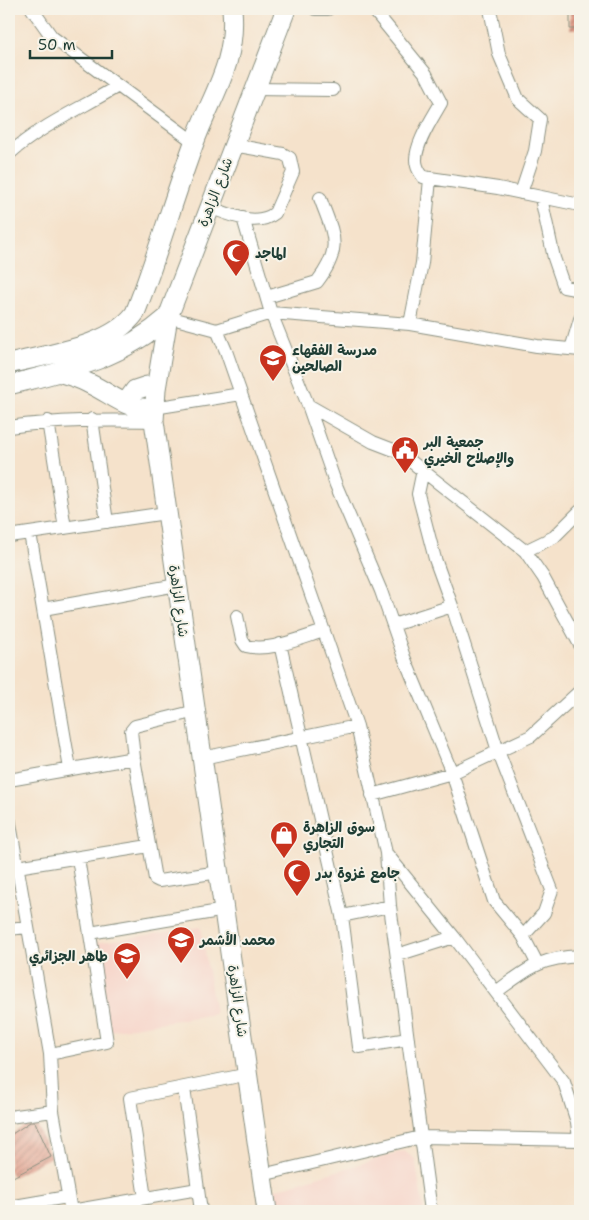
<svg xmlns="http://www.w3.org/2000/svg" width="589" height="1220" font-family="'Shantell Sans','Playpen Sans Arabic',sans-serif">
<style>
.built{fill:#f7d1c6}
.building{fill:url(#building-hatch)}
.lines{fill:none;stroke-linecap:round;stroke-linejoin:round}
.street-casing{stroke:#8a9080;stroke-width:14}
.primary-casing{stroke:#8a9080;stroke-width:21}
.street{stroke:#fff;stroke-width:12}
.primary{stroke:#fff;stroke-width:19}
.labels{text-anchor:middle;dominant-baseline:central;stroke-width:4;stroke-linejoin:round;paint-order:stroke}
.street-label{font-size:14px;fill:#1f3d34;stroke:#f7f3e8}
.poi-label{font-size:14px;font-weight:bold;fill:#1f3d34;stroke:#f7f3e8;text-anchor:start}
</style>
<defs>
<pattern id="building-hatch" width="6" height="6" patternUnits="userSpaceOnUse" patternTransform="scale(1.25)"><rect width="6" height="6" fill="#e19b88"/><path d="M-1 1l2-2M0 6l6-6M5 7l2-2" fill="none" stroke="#b68070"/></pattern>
</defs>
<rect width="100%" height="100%" fill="#f7f3e8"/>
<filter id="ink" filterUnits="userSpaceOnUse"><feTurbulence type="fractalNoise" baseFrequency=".02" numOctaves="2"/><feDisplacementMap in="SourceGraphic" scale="10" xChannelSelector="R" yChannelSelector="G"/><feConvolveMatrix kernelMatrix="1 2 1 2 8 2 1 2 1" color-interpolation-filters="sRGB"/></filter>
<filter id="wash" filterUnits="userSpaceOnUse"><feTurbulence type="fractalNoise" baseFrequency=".0096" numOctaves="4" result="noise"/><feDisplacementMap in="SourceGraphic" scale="20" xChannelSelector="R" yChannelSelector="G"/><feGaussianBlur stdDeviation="1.12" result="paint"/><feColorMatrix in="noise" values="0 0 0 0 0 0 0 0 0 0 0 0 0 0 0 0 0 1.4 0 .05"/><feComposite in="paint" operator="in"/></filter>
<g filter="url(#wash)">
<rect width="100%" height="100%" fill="#f5e2cb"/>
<path class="built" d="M201 927 215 1014 108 1031 95 943Z
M404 1151 415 1159 424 1211H277L273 1190Z"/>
<g id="blocks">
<path class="building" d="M570 9H580V29H570Z
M30 1122H35L51 1157 13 1177 9 1170V1136Z"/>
</g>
</g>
<g filter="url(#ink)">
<use href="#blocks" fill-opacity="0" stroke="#8a9080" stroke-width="1"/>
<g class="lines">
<g class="street-casing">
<path id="street" d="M32 9 52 37 194 142
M315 9H328
M373 9 426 74 441 103C433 117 411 150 417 166 418 170 421 174 423 177L498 188 580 205
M490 9 499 54 518 99 540 119 535 151 521 193
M254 89 333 90
M9 154C40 126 82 108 118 86
M541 198 554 258 564 287 580 290
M209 207C229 214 256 228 275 213L293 172 290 158 283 154 233 145
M243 218 271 313 308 405 336 485 381 591 404 657 452 773 494 901 523 936 537 963
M267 297 317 282C344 247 333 234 320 198
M168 317 217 330 226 351 357 726 386 853 390 906 431 1211
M410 324 422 263 430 179
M217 330 271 313 410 324 537 346 580 350
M571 349 580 319
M308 405 373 442 399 452 525 551 543 577 580 645
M154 408 241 394
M92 419 107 522
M48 421 65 528
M9 427C58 420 104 420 154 421
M423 470 418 494 435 559 452 606 498 751 552 890 544 913 523 936
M30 533 70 769
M9 536 166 513
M525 551 554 537 580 511
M43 609 177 585
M237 616 242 640 246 646C270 652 301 638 324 631
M393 625 452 606
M280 644 342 916 359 1047 408 1039
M196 711 135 726 131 731 134 758 155 879 159 881 219 872
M202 758 357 726
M9 780 134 758
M372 795 452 773 531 736 580 691
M9 818 50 1054 53 1111 71 1211
M386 853 454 937 564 1082 577 1122 579 1139
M17 867 149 846
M342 916 390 906
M9 929 27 927
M90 933 225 910
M397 955 454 937
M496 992C528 969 538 958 580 956
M50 1054 107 1042 78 858
M184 1088 201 1211
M9 1117 53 1111
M262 1175 421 1137 580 1140
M145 1198 130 1098 249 1074
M9 1207 67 1197
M71 1211 198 1189"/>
</g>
<g class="primary-casing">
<path id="primary" d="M9 364C47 354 111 347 135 313 157 258 173 199 194 143 212 94 237 64 232 9
M58 372C68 375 79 378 88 383 111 393 128 412 154 408
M9 385C69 370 121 359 168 317
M136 408 130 397 135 390 147 386 156 389
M267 1211 154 421 156 389 168 317 286 9"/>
</g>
<use href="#street" class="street"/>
<use href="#primary" class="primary"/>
</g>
</g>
<defs>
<g id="mosque-pin" transform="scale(1.4375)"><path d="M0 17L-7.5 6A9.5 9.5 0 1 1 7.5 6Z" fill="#c8321e" stroke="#f7f3e8"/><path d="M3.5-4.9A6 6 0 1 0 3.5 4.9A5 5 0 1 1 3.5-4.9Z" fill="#fff"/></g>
<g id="school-pin" transform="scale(1.4375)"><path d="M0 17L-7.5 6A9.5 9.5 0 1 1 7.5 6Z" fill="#c8321e" stroke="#f7f3e8"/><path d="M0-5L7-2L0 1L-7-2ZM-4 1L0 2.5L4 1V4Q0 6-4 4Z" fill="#fff"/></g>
<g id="civic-pin" transform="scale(1.4375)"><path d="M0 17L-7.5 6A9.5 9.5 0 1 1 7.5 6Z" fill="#c8321e" stroke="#f7f3e8"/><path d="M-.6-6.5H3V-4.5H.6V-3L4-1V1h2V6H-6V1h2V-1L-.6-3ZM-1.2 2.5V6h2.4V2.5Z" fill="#fff"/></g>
<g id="shop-pin" transform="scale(1.4375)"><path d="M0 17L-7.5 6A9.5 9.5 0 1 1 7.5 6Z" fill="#c8321e" stroke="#f7f3e8"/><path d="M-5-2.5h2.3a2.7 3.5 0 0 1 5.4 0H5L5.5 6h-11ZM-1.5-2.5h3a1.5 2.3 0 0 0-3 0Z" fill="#fff"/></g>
</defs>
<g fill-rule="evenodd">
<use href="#mosque-pin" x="236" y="253"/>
<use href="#school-pin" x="273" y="358"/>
<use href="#civic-pin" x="405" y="450"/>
<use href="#shop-pin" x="284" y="835"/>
<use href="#mosque-pin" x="297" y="873"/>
<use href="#school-pin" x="181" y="940"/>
<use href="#school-pin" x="127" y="956"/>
</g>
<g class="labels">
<g class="street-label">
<text transform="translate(215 192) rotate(-69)">شارع الزاهرة</text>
<text transform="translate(179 601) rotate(82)">شارع الزاهرة</text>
<text transform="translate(238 1001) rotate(82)">شارع الزاهرة</text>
</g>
<g class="poi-label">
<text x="255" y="253">الماجد</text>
<text x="292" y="350">مدرسة الفقهاء<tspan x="292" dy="16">الصالحين</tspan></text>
<text x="424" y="442">جمعية البر<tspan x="424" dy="16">والإصلاح الخيري</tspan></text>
<text x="303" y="827">سوق الزاهرة<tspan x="303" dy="16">التجاري</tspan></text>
<text x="316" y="873">جامع غزوة بدر</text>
<text x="200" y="940">محمد الأشمر</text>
<text x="108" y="956" text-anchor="end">طاهر الجزائري</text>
</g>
</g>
<rect width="589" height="1220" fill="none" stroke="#f7f3e8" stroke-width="30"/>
<path d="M30 50v8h82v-8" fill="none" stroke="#1f3d34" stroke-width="2.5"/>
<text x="38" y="50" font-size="15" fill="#1f3d34" stroke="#f7f3e8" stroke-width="4" paint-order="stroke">50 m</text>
</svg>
